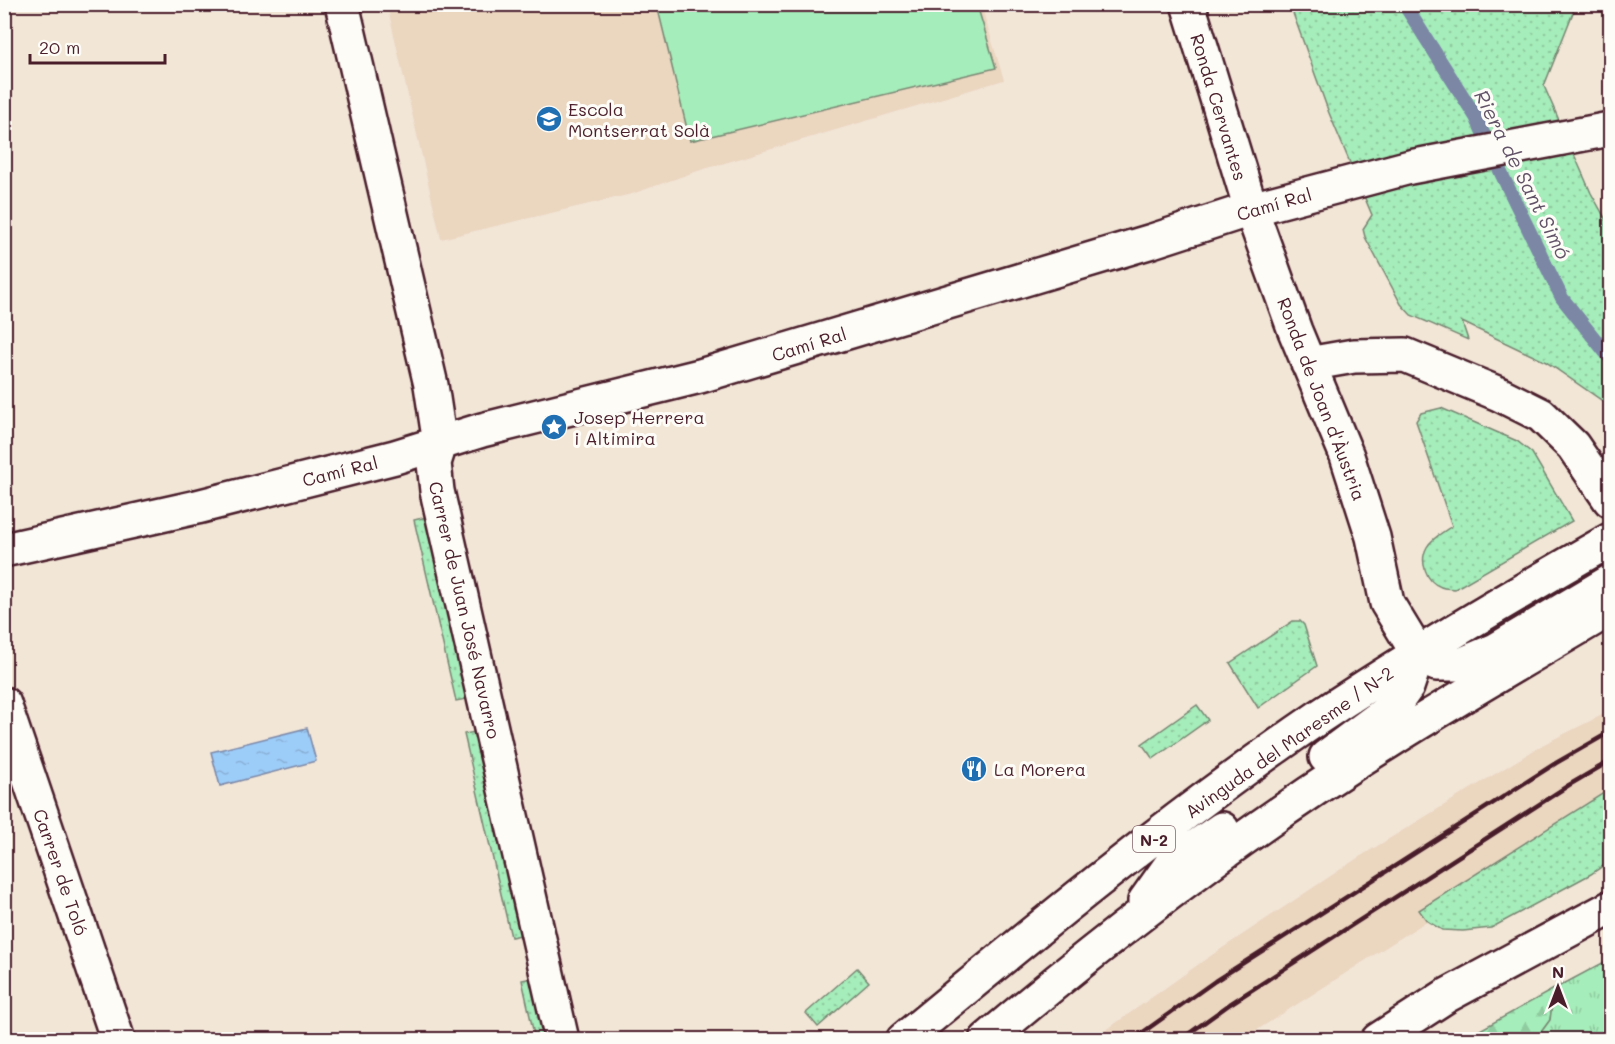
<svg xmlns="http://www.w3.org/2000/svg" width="1615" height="1044" font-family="Mali,sans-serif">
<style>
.built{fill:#ebd6c0}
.grass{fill:url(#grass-dots);stroke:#788672;stroke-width:1.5}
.forest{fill:url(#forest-firs);stroke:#788672;stroke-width:1.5}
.park{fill:url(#park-tufts);stroke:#788672;stroke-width:1.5}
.pitch{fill:#a5edba;stroke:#788672;stroke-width:1.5}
.water{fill:url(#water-ripples);stroke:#7b87a6;stroke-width:1.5}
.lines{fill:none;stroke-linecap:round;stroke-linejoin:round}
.stream{stroke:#7b87a6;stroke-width:14}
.street-casing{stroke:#4a1f2b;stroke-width:38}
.secondary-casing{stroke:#4a1f2b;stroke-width:38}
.primary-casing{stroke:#4a1f2b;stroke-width:38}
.street{stroke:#fdfcf7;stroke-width:33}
.secondary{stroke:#fdfcf7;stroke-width:33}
.primary{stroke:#fdfcf7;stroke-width:33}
.rail{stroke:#4a1f2b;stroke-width:4.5}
.labels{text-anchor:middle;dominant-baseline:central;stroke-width:6;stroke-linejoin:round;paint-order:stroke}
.shield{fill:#fdfcf7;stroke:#806168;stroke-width:1.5}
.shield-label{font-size:16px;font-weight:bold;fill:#4a1f2b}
.street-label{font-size:18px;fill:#4a1f2b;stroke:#fdfcf7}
.poi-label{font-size:18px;fill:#4a1f2b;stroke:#fdfcf7;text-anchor:start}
.water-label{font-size:20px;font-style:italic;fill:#635368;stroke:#fdfcf7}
</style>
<defs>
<pattern id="grass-dots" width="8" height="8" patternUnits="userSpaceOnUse" patternTransform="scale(1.5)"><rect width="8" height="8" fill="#a5edba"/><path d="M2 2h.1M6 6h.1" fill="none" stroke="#90cba0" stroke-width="1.8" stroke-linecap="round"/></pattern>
<pattern id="forest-firs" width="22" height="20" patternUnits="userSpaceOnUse" patternTransform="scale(1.5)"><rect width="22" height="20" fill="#a5edba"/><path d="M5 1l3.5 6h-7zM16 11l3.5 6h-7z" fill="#90cba0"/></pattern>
<pattern id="park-tufts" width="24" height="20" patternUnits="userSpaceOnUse" patternTransform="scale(1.5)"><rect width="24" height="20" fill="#a5edba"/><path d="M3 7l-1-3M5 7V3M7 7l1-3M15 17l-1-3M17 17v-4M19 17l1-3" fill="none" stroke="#90cba0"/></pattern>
<pattern id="water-ripples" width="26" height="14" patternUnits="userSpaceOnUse" patternTransform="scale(1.5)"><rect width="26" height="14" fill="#9cccf8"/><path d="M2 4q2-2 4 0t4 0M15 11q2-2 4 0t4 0" fill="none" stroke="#88afd5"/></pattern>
</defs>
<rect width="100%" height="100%" fill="#f2e6d7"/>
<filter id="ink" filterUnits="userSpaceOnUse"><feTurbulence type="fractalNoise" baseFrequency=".0167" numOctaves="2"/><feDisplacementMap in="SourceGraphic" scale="12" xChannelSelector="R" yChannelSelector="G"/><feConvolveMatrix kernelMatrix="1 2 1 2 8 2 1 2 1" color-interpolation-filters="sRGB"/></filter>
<g filter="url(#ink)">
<path class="built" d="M387 5H657L680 101 996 68 977 5H981L1004 80 698 171 632 194 441 239Z
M1610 711V789L1420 910 1427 921 1243 1039 1092 1040 1203 961 1356 859 1544 744Z"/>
<path class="grass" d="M1290 5H1576L1544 86 1591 193 1610 227V406L1546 362 1462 322 1468 340 1411 315 1401 304 1365 237 1363 229 1372 215 1329 113Z
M1441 408 1517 441 1532 453 1572 521 1455 589C1450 588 1445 589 1441 587 1426 582 1419 561 1427 547 1432 538 1443 532 1452 526L1416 421 1421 413Z
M431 516 472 698 456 701 414 520Z
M1293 621H1300L1304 625 1317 666 1258 708 1230 663Z
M1197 705 1208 720 1153 759 1142 744Z
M480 731 526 934 511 937 464 734Z
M1610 789V861L1591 874 1491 928 1463 931 1442 930 1427 921 1419 910Z
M857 968 869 982 818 1027 806 1013Z
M537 977 552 1039H535L522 980Z"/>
<path class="forest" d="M1554 989 1550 1020 1536 1039 1462 1040Z"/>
<path class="park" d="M1610 959V1039H1536L1550 1020 1554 989Z"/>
<path class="pitch" d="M657 5H977L996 68 690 141Z"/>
<path class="water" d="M307 728 316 761 220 786 211 752Z"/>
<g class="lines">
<path class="stream" d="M1404 4 1476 117 1501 173 1562 298 1610 358"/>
<g class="street-casing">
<path id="street" d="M342 4 431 385 440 444 434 463 437 491 562 1040
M1251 209 1295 331 1347 456 1373 537 1387 603 1418 654 1436 664H1463L1496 650 1610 582
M1308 364 1354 356 1405 355 1499 394 1541 415 1573 446 1610 500
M4 550 197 507 395 457 482 430 700 376 1152 241 1251 209 1410 167 1610 129
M4 704 118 1040
M1378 1040 1446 996 1610 908"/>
</g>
<g class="secondary-casing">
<path id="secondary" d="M1188 4 1251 209"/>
</g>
<g class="primary-casing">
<path id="primary" d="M1326 757 1392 708 1407 687 1418 654
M1145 901 1172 863 1222 829
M903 1040C1038 928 1174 816 1319 717 1413 654 1512 596 1610 540
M986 1040C1113 933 1246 830 1388 742 1461 696 1536 653 1610 609"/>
</g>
<use href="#street" class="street"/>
<use href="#secondary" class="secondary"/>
<use href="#primary" class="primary"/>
<path class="rail" d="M1132 1040 1215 981 1556 763 1610 732
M1180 1040 1230 1004 1569 785 1610 761"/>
</g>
</g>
<defs>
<g id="school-disc" transform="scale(1.35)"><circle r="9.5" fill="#1f6fb2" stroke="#fdfcf7"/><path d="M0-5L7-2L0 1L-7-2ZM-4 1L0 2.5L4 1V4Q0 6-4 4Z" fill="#fff"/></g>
<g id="sight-disc" transform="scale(1.35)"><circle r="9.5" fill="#1f6fb2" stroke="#fdfcf7"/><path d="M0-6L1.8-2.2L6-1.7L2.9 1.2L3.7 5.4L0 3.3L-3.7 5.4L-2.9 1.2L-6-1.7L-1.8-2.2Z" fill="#fff"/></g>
<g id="restaurant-disc" transform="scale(1.35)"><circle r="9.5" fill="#1f6fb2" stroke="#fdfcf7"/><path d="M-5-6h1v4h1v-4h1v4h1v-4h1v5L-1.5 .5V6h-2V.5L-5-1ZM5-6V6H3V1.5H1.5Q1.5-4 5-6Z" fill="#fff"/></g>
</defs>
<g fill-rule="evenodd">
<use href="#school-disc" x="549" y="119"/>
<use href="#sight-disc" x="554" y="427"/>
<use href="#restaurant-disc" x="974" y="769"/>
</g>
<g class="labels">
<rect class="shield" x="1133" y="826" width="42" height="26" rx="4.5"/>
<g class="shield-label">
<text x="1154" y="839">N-2</text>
</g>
<g class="street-label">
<text transform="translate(1219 107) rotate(73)">Ronda Cervantes</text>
<text transform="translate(1274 204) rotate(-16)">Camí Ral</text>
<text transform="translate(809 344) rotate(-17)">Camí Ral</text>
<text transform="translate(1322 399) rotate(69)">Ronda de Joan d'Àustria</text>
<text transform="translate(340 471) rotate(-14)">Camí Ral</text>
<text transform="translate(465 610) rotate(77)">Carrer de Juan José Navarro</text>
<text transform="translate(1289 742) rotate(-35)">Avinguda del Maresme / N-2</text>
<text transform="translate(61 872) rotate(71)">Carrer de Toló</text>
</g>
<g class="poi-label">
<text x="568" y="109">Escola<tspan x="568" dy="21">Montserrat Solà</tspan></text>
<text x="574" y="417">Josep Herrera<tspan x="574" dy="21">i Altimira</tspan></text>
<text x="994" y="769">La Morera</text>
</g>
<g class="water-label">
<text transform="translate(1523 174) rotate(63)">Riera de Sant Simó</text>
</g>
</g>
<rect width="1615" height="1044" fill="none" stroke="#fdfcf7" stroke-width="24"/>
<rect x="12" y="12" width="1591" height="1020" fill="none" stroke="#4a1f2b" stroke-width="2" filter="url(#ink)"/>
<g transform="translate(1558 987)" stroke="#fdfcf7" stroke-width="4.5" paint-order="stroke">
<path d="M0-4.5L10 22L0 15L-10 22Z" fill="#4a1f2b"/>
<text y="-9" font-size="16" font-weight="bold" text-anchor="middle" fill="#4a1f2b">N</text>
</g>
<path d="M30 54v9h135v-9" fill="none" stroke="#4a1f2b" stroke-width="3"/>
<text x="39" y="54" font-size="18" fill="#4a1f2b" stroke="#fdfcf7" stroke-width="4.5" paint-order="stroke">20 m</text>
</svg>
